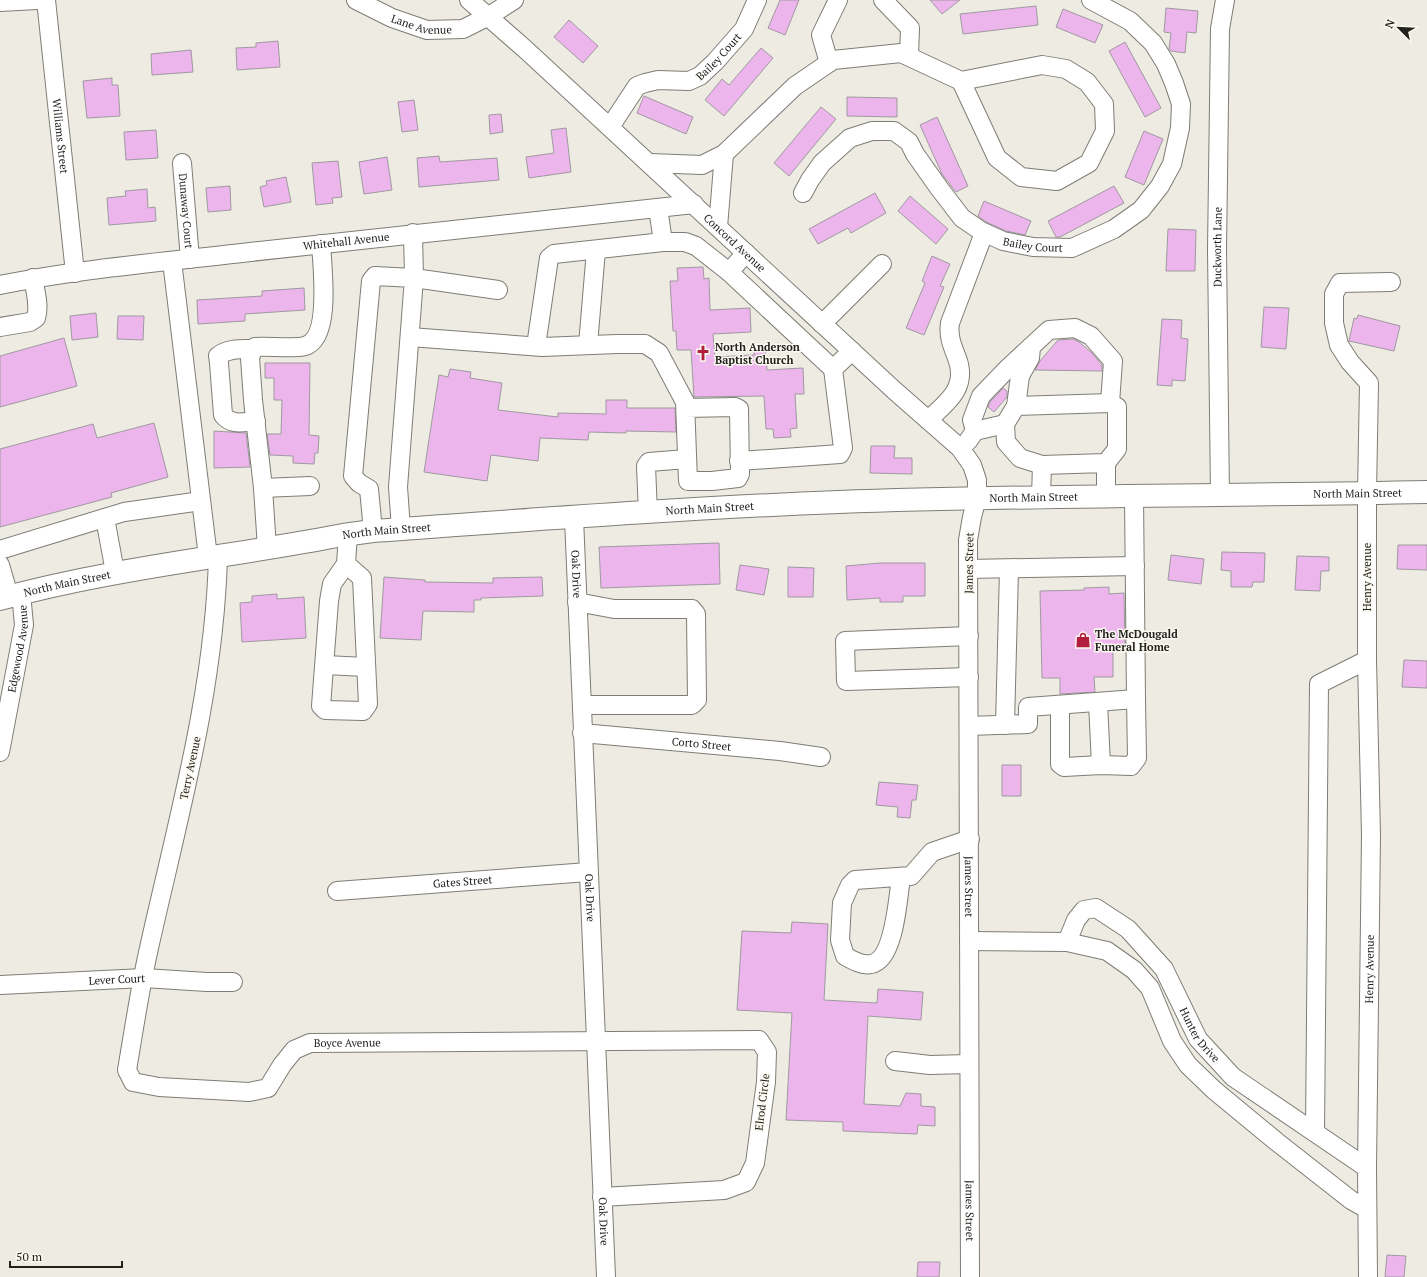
<svg xmlns="http://www.w3.org/2000/svg" width="1427" height="1277" font-family="'PT Serif',serif">
<style>
.building{fill:#ecb5ec;stroke:#a099a0}
.lines{fill:none;stroke-linecap:round;stroke-linejoin:round}
.minor-casing{stroke:#7e7d75;stroke-width:20}
.major-casing{stroke:#7e7d75;stroke-width:24}
.minor{stroke:#fff;stroke-width:18}
.major{stroke:#fff;stroke-width:22}
.labels{text-anchor:middle;dominant-baseline:central;stroke-width:3;stroke-linejoin:round;paint-order:stroke}
.street-label{font-size:11px;fill:#21211d;stroke:#faf8ef}
.poi-label{font-size:11px;font-weight:bold;fill:#21211d;stroke:#faf8ef;text-anchor:start}
</style>
<rect width="100%" height="100%" fill="#edebe2"/>
<path class="building" d="M780 0H799L785 35 768 28Z
M930 0H960L942 14Z
M1036 6 1038 25 963 34 960 14Z
M1166 8 1198 11 1196 33 1187 32 1185 53 1171 51 1169 49 1171 33 1164 32Z
M1063 9 1103 25 1095 43 1056 27Z
M569 20 598 46 583 63 554 37Z
M278 41 280 67 237 70 236 48 256 47V43Z
M1125 42 1161 108 1145 117 1109 51Z
M761 48 773 58 724 116 705 100 722 79 729 85Z
M191 50 193 72 152 75 151 54Z
M112 78V85H118L120 116 87 118 83 81Z
M644 96 693 117 686 134 637 113Z
M847 97 897 98V117L847 116Z
M414 100 418 130 402 132 398 102Z
M821 107 836 119 789 176 774 163Z
M501 114 503 132 490 134 489 115Z
M937 117 968 186 956 192 942 174 920 125Z
M566 128 571 172 529 178 526 157 554 153 551 130Z
M156 130 158 158 126 160 124 132Z
M1144 131 1163 139 1144 185 1125 177Z
M439 156 440 162 497 158 499 180 419 187 417 158Z
M387 157 392 190 364 194 359 162Z
M338 161 342 197 332 198 333 203 316 205 312 163Z
M286 177 291 202 264 207 260 187 267 185 266 181Z
M230 186 231 210 208 212 206 188Z
M1114 186 1124 203 1060 237H1056L1048 221Z
M147 189 148 208 155 207 156 221 109 225 107 198 126 196 125 191Z
M875 193 886 213 851 233 848 228 818 244 809 229Z
M910 196 948 229 936 244 898 211Z
M984 201 1031 221 1025 235 1006 231 986 222 978 216Z
M1168 229 1196 230 1195 271H1166Z
M932 256 950 264 940 286 944 287 924 335 906 328 925 283 922 281Z
M703 267 704 279 709 278 710 310 750 308 751 332 713 334 715 357 754 355V348L765 347 767 370 803 368 804 394H795L797 428 790 429 791 437 774 438 773 429H766L764 396 694 397 691 350H677L676 331H673L670 281H678L677 268Z
M304 288 305 310 245 314V321L198 324 197 300 262 296V291Z
M1264 307 1289 308 1286 349 1261 347Z
M96 313 98 337 72 340 70 316Z
M1358 315 1400 326 1394 351 1349 341 1354 318 1357 319Z
M118 316H144L143 340 117 339Z
M1162 319 1182 320 1181 338 1188 339 1185 381 1172 380V386L1157 385Z
M64 338 77 386 0 407V356Z
M1073 339 1079 342 1092 353 1102 365V371L1035 370 1040 361 1058 340Z
M265 363H310L309 435 319 436 318 453H315L314 464 293 463V456L270 455 267 434H281L282 400H274V378H265Z
M450 369 471 372 470 378 502 383 498 410 558 417V413L606 414V400H627V408H675L676 432 626 431V433L589 432 588 440 540 438 538 461 491 455 487 481 424 472 439 375 448 377Z
M1003 388 1007 391V397L994 412 988 407 990 402Z
M154 423 168 477 111 493 112 497 0 527V449L93 424 97 438Z
M214 431 246 433 250 467 214 468Z
M871 446H895L894 458H912V474L870 473Z
M719 543 720 584 601 588 599 547Z
M1398 545H1427V570L1397 569Z
M1222 552 1265 553 1264 582H1253L1252 587H1231V571L1221 570Z
M1171 555 1204 559 1201 584 1168 580Z
M1297 556 1329 557V571H1321L1320 591 1295 590Z
M880 563H925V596H903V602H880V598L847 600 846 566Z
M740 565 769 569 764 595 736 590Z
M788 567 814 568 813 597H788Z
M384 577 425 580V582L493 583V578L542 577 543 596 481 598V600H474V612L423 611 421 640 380 638Z
M1109 587V594L1124 593 1125 651H1113V677H1094L1095 692 1060 694V678H1042L1040 591 1084 590V588Z
M277 594V599L304 597 306 638 242 642 240 603 252 602V596Z
M1404 660 1427 661V688L1402 687Z
M1002 765H1021V796H1002Z
M879 782 918 785 916 800H912L910 818 897 817 898 807 876 805Z
M792 922 828 924 824 1000 877 1003 878 989 923 992 921 1020 868 1016 864 1104 900 1106 906 1093 921 1094V1106L935 1107V1126L918 1125 917 1134 843 1131V1122L786 1120 792 1013 737 1010 742 931 791 933Z
M1387 1255 1406 1256 1404 1277H1385Z
M918 1262H940L939 1277H917Z"/>
<g class="lines">
<g class="minor-casing">
<g id="minor">
<path id="s1" d="M46 0 75 273"/>
<path id="s2" d="M356 0 392 18 427 30 463 29 489 16 514 0"/>
<path id="s3" d="M469 0 525 49 895 391 960 448 972 465 977 480V498L972 517 968 540 970 1277"/>
<path d="M883 0 910 28 909 56"/>
<path d="M0 2 37 0"/>
<path d="M829 63 821 35 838 0"/>
<path d="M1042 65 1066 69 1087 82 1104 104 1105 131 1089 163 1057 181 1021 177 997 158 961 81Z"/>
<path id="s4" d="M610 127 637 86 645 83 658 80 689 81 700 76 715 62 744 29 757 0"/>
<path id="s5" d="M182 163 190 259"/>
<path d="M650 163 702 165 724 154 795 86 833 60 901 53 961 81"/>
<path id="s6" d="M803 193 810 180 822 163 850 138 872 131H894L909 142 915 154 939 188 962 218 981 231 1003 241 1033 247 1072 248 1114 229 1141 210 1160 186 1172 164 1180 128 1181 104 1174 83 1166 64 1153 43 1130 21 1091 0"/>
<path d="M658 208 663 242H685L696 246 729 272"/>
<path d="M718 227 724 154"/>
<path d="M413 233 414 278 498 290"/>
<path d="M746 253 729 272 833 369"/>
<path d="M172 261 208 557"/>
<path id="s7" d="M0 285C83 268 167 262 250 252 398 235 546 219 694 204"/>
<path d="M822 324 882 264"/>
<path d="M0 327 30 322 36 318C40 305 35 291 33 278"/>
<path d="M410 337 542 347 617 344H645L659 353 685 402 688 481H712L738 478 740 474 739 409 735 407 686 408"/>
<path d="M588 345 596 250"/>
<path d="M536 346 549 258 554 254 663 242"/>
<path d="M253 349C241 349 228 348 218 356L219 363 223 415C232 426 243 422 256 421"/>
<path d="M1016 406 1020 376 1030 358 1031 347"/>
<path d="M928 420C948 402 968 387 957 358 952 345 948 336 950 323L984 233"/>
<path d="M975 431 972 420 981 396 1009 367 1049 330 1075 328 1091 336 1113 361 1110 403"/>
<path d="M968 441 975 431 1005 424"/>
<path d="M739 461 840 454 843 448 833 369 852 351"/>
<path d="M1106 463 1042 465 1020 458 1006 442 1005 424 1016 406 1110 403 1117 407V449L1106 463V496"/>
<path d="M263 488 310 486"/>
<path id="s8" d="M1220 495 1217 250 1220 29 1225 0"/>
<path d="M1041 497 1042 465"/>
<path d="M648 513 646 466 649 462 687 459"/>
<path d="M105 518 115 572"/>
<path id="s9" d="M574 518 606 1277"/>
<path d="M373 531 369 489 359 483 353 476 371 281 375 276 414 278 398 487 401 529"/>
<path d="M267 548 263 488 253 400 250 358 253 349 255 347C268 346 294 349 305 346 332 338 322 266 321 244"/>
<path d="M0 550 124 512 201 501"/>
<path id="s10" d="M218 555C215 689 178 818 149 948 140 988 134 1029 127 1070L133 1082 159 1087 249 1092 268 1088 282 1065 294 1050 310 1043 759 1040 767 1052 766 1082 755 1163 746 1182 724 1190 602 1197"/>
<path d="M346 564 362 578 368 704 363 711 325 710 321 706 329 601 332 584 346 564 348 534"/>
<path d="M0 565 9 596"/>
<path d="M968 569 1135 566"/>
<path d="M577 602 614 609H692L696 614 697 700 692 705H582"/>
<path d="M969 636 845 641 846 681 969 677"/>
<path d="M325 665 366 667"/>
<path d="M1098 702 1101 765"/>
<path d="M1060 705V764L1064 767 1101 765 1131 766 1137 758 1136 699"/>
<path d="M1005 725 1009 569"/>
<path d="M969 726 1028 724V707L1136 699 1134 496"/>
<path id="s11" d="M582 733 780 751 821 757"/>
<path id="s12" d="M0 752 24 625 21 593"/>
<path d="M901 877C898 896 895 960 871 964 862 966 852 960 845 956L840 940 842 903 850 885 855 880 911 876 932 852 970 839"/>
<path id="s13" d="M337 891 588 872"/>
<path d="M969 941 1067 942 1107 951 1134 970 1150 988 1172 1041 1188 1065 1214 1090 1277 1142 1351 1200 1367 1209"/>
<path id="s14" d="M1067 942 1076 920 1084 910 1096 908 1128 929 1164 969 1198 1039 1233 1077 1367 1168"/>
<path id="s15" d="M0 985 144 978 207 982H233"/>
<path d="M895 1061 930 1065 969 1064"/>
<path d="M1315 1132 1319 684 1367 660"/>
<path id="s16" d="M1368 1277 1367 1168 1371 835 1367 660V493L1369 383 1350 362 1339 345 1334 323V294L1340 283 1391 282"/>
</g>
</g>
<g class="major-casing">
<g id="major">
<path id="s17" d="M0 599C113 568 229 557 343 535L373 531C528 520 684 508 839 502 1035 495 1231 496 1427 492"/>
</g>
</g>
<use href="#minor" class="minor"/>
<use href="#major" class="major"/>
</g>
<defs>
<g id="church-bare" transform="scale(1.2)"><path d="M-1.2-6h2.4v3.5h3.3v2.4h-3.3V6h-2.4V-.1h-3.3v-2.4h3.3Z" fill="#b01d3d" stroke="#faf8ef" stroke-width="2.5" paint-order="stroke"/></g>
<g id="shop-bare" transform="scale(1.2)"><path d="M-5-2.5h2.3a2.7 3.5 0 0 1 5.4 0H5L5.5 6h-11ZM-1.5-2.5h3a1.5 2.3 0 0 0-3 0Z" fill="#b01d3d" stroke="#faf8ef" stroke-width="2.5" paint-order="stroke"/></g>
</defs>
<g fill-rule="evenodd">
<use href="#church-bare" x="703" y="353"/>
<use href="#shop-bare" x="1083" y="640"/>
</g>
<g class="labels">
<g class="street-label">
<text stroke="none"><textPath href="#s2" startOffset="71">Lane Avenue</textPath></text>
<text stroke="none"><textPath href="#s4" startOffset="141">Bailey Court</textPath></text>
<text stroke="none"><textPath href="#s1" startOffset="137">Williams Street</textPath></text>
<text stroke="none"><textPath href="#s5" startOffset="48">Dunaway Court</textPath></text>
<text stroke="none"><textPath href="#s7" startOffset="349">Whitehall Avenue</textPath></text>
<text stroke="none"><textPath href="#s3" startOffset="360">Concord Avenue</textPath></text>
<text stroke="none"><textPath href="#s6" startOffset="307">Bailey Court</textPath></text>
<text stroke="none"><textPath href="#s8" startOffset="248">Duckworth Lane</textPath></text>
<text stroke="none"><textPath href="#s17" startOffset="1365">North Main Street</textPath></text>
<text stroke="none"><textPath href="#s17" startOffset="1041">North Main Street</textPath></text>
<text stroke="none"><textPath href="#s17" startOffset="717">North Main Street</textPath></text>
<text stroke="none"><textPath href="#s17" startOffset="393">North Main Street</textPath></text>
<text transform="translate(969 563) rotate(-89)">James Street</text>
<text stroke="none"><textPath href="#s9" startOffset="56">Oak Drive</textPath></text>
<text transform="translate(1367 577) rotate(-90)">Henry Avenue</text>
<text stroke="none"><textPath href="#s17" startOffset="69">North Main Street</textPath></text>
<text stroke="none"><textPath href="#s12" startOffset="105">Edgewood Avenue</textPath></text>
<text stroke="none"><textPath href="#s11" startOffset="120">Corto Street</textPath></text>
<text transform="translate(190 768) rotate(-78)">Terry Avenue</text>
<text stroke="none"><textPath href="#s13" startOffset="126">Gates Street</textPath></text>
<text stroke="none"><textPath href="#s3" startOffset="1109">James Street</textPath></text>
<text stroke="none"><textPath href="#s9" startOffset="380">Oak Drive</textPath></text>
<text stroke="none"><textPath href="#s16" startOffset="308">Henry Avenue</textPath></text>
<text stroke="none"><textPath href="#s15" startOffset="117">Lever Court</textPath></text>
<text stroke="none"><textPath href="#s14" startOffset="216">Hunter Drive</textPath></text>
<text stroke="none"><textPath href="#s10" startOffset="774">Boyce Avenue</textPath></text>
<text transform="translate(762 1102) rotate(-83)">Elrod Circle</text>
<text stroke="none"><textPath href="#s3" startOffset="1433">James Street</textPath></text>
<text stroke="none"><textPath href="#s9" startOffset="704">Oak Drive</textPath></text>
</g>
<g class="poi-label">
<text x="715" y="347">North Anderson<tspan x="715" dy="13">Baptist Church</tspan></text>
<text x="1095" y="634">The McDougald<tspan x="1095" dy="13">Funeral Home</tspan></text>
</g>
</g>
<g transform="translate(1399 28) rotate(294)" stroke="#faf8ef" stroke-width="3" paint-order="stroke">
<path d="M0-3L7 15L0 10L-7 15Z" fill="#21211d"/>
<text y="-6" font-size="11" font-weight="bold" text-anchor="middle" fill="#21211d">N</text>
</g>
<path d="M10 1261v6h112v-6" fill="none" stroke="#21211d" stroke-width="2"/>
<text x="16" y="1261" font-size="12" fill="#21211d" stroke="#faf8ef" stroke-width="3" paint-order="stroke">50 m</text>
</svg>
